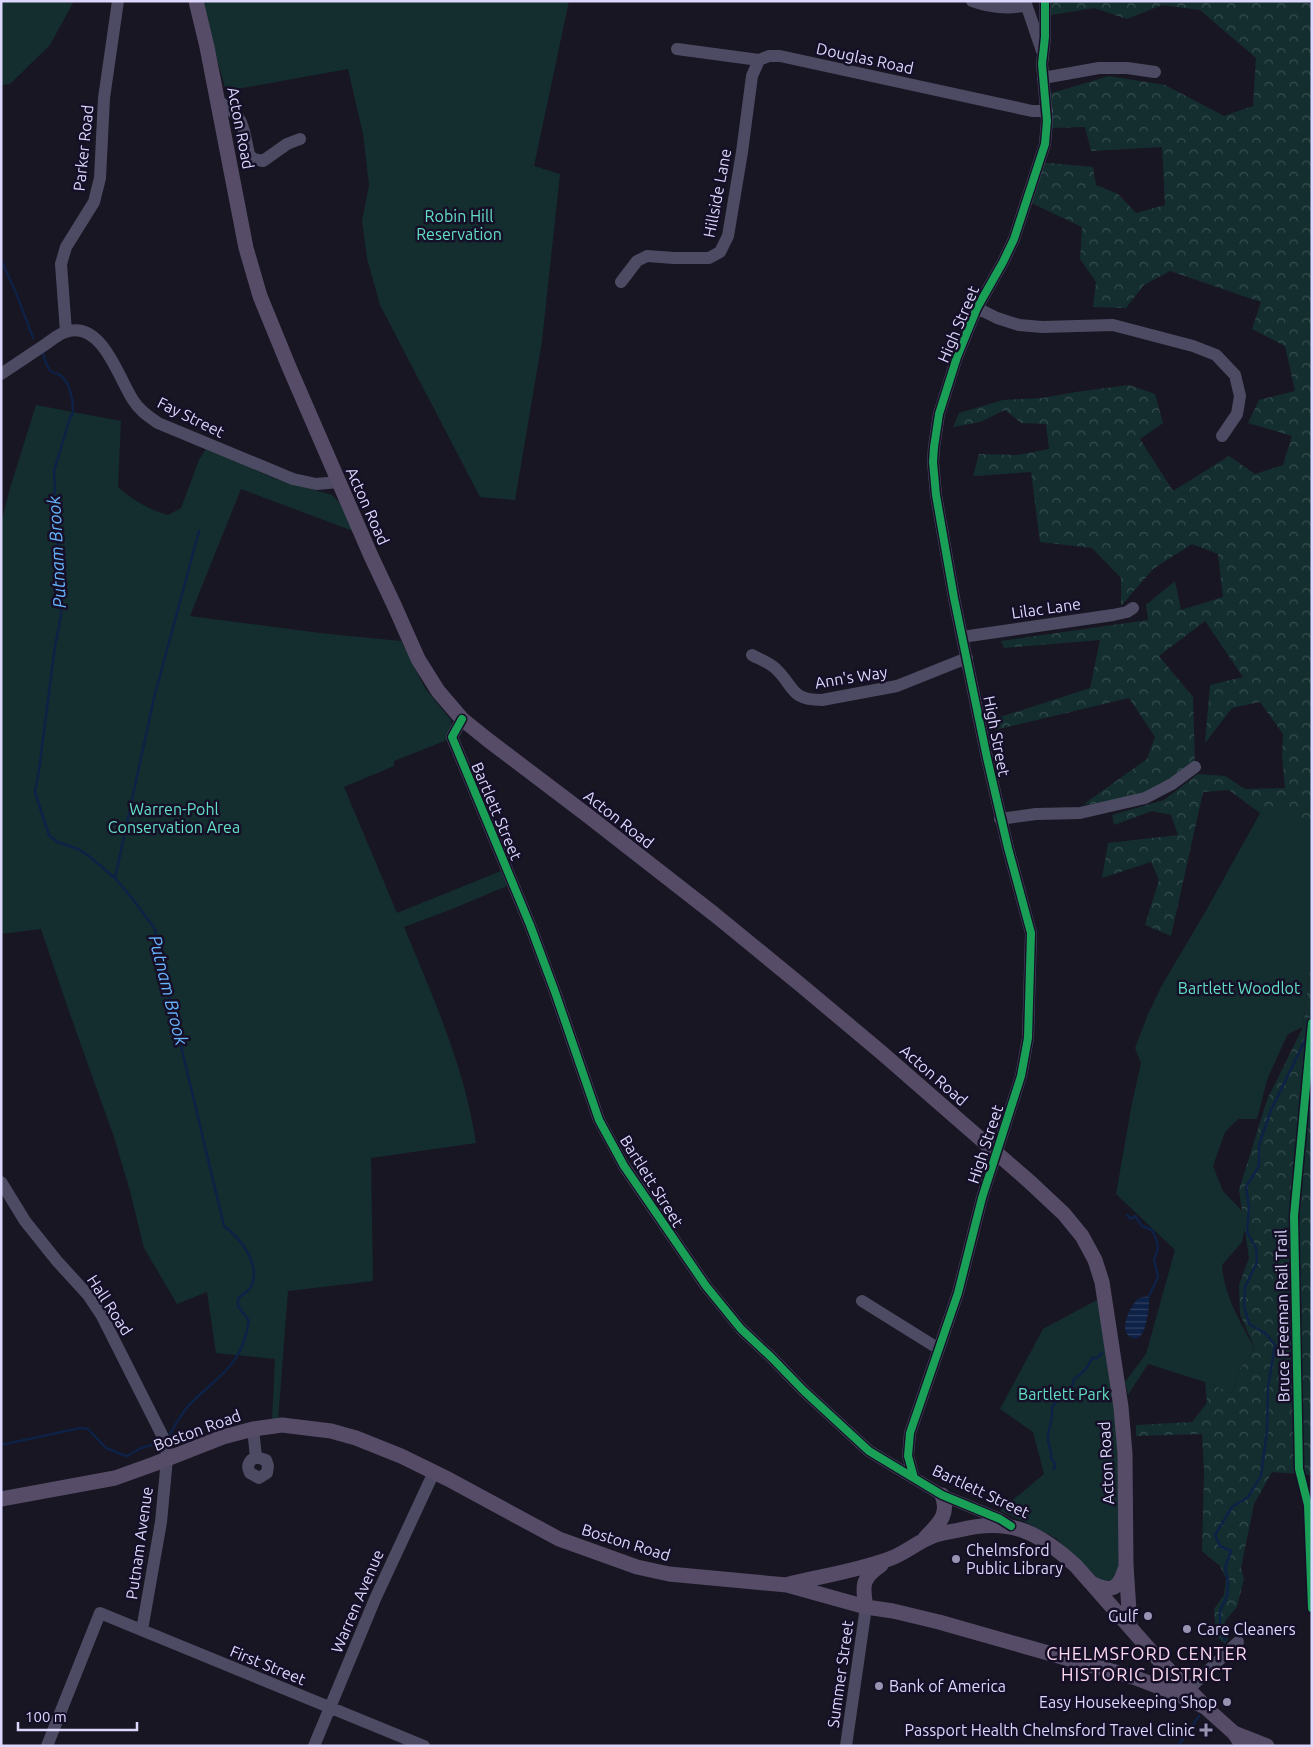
<svg xmlns="http://www.w3.org/2000/svg" width="1313" height="1747" font-family="Ubuntu,sans-serif">
<style>
.forest{fill:url(#forest-crowns)}
.park{fill:#142e2f}
.water{fill:url(#water-rules)}
.lines{fill:none;stroke-linecap:round;stroke-linejoin:round}
.stream{stroke:#0e2146;stroke-width:2.5}
.minor{stroke:#4d4b63;stroke-width:12}
.major{stroke:#564c68;stroke-width:15}
.cycleway-casing{stroke:#151028;stroke-width:11}
.cycleway{stroke:#1a9f57;stroke-width:8}
.poi-dot{fill:#9893b1;stroke:#151028;stroke-width:2}
.labels{text-anchor:middle;dominant-baseline:central;stroke-width:5;stroke-linejoin:round;paint-order:stroke}
.street-label{font-size:16px;fill:#ddd7fe;stroke:#151028}
.park-label{font-size:16px;fill:#63dfc3;stroke:#151028}
.poi-label{font-size:16px;fill:#ddd7fe;stroke:#151028;text-anchor:start}
.water-label{font-size:18px;font-style:italic;fill:#67b3fd;stroke:#151028}
.neighbourhood-label{font-size:18px;letter-spacing:1px;fill:#fed9f0;stroke:#151028}
</style>
<defs>
<pattern id="forest-crowns" width="20" height="18" patternUnits="userSpaceOnUse" patternTransform="scale(1.25)"><rect width="20" height="18" fill="#142e2f"/><path d="M2 6a3 3 0 1 1 6 0M12 15a3 3 0 1 1 6 0" fill="none" stroke="#364c4e"/></pattern>
<pattern id="water-rules" width="6" height="5" patternUnits="userSpaceOnUse" patternTransform="scale(1.25)"><rect width="6" height="5" fill="#0e2146"/><path d="M0 2.5h6" fill="none" stroke="#314062"/></pattern>
</defs>
<rect width="100%" height="100%" fill="#181622"/>
<path class="forest" d="M1045 1H1312V852L1229 790 1203 792 1171 936 1145 925 1159 880 1151 862 1102 878 1108 843 1178 835 1171 815 1152 811 1114 825 1112 815 1164 800 1198 774 1225 776 1245 789 1285 788 1282 756 1283 734 1260 702 1232 708 1205 743 1210 685 1243 677 1205 621 1159 656 1193 697 1195 764 1172 784 1108 806 1084 804 1147 759 1155 737 1129 698 995 730 991 720 1090 688 1100 640 1004 648 1001 641 1148 620 1146 605 1175 581 1181 610 1223 597 1218 554 1192 544 1153 569 1121 606V578L1092 548 1040 542 1031 472 973 476 979 454 1017 455 1049 449 1046 424 1021 423 1005 410 980 422 953 427 959 413 1003 400 1042 398 1076 392 1129 385 1155 394 1163 423 1140 439 1173 491 1229 456 1255 474 1283 465 1292 436 1248 423 1259 400 1295 391 1285 346 1252 329 1261 302 1170 271 1144 285 1126 308 1093 307 1096 282 1080 259 1082 227 1027 201 1039 162 1093 167 1096 185 1118 194 1136 213 1165 205 1162 147 1091 151 1085 127 1047 128 1045 95 1109 76 1165 85 1224 116 1253 106 1256 58 1200 10 1162 5 1127 19 1094 8 1045 16Z
M1312 949V1475L1272 1472 1254 1504 1241 1568 1244 1579 1237 1607 1225 1621 1224 1633 1228 1639 1225 1644 1216 1636 1214 1609 1224 1595 1226 1578 1220 1566 1202 1551 1204 1472 1202 1434 1136 1436V1425L1192 1422 1207 1403 1205 1382 1232 1393 1240 1368 1255 1349 1240 1314 1239 1285 1249 1258 1239 1190 1267 1100 1303 1027Z"/>
<path class="park" d="M1 1H74L50 45 10 84 1 85Z
M201 1H569L534 166 560 174 542 341 515 500 480 497 380 305 367 258 362 221 369 185 363 134 348 69 226 91Z
M36 405 121 421 118 487C134 501 148 509 168 515L181 508 199 460 206 449 276 479 332 495 340 503 353 531 241 489 190 616 320 633 401 641 425 688 451 720 452 724 447 740 394 761V766L344 787 397 913 501 871 507 886 452 909 404 927C433 997 465 1068 476 1143L371 1158 373 1281 288 1291 278 1420H272L275 1359 216 1353 207 1292 177 1304 144 1248 130 1191 114 1137 71 1017 41 929 1 934V524L10 488Z
M1264 806 1312 823V949L1303 1027 1288 1034 1284 1042 1267 1080 1257 1119H1238L1225 1132 1213 1166 1223 1191 1244 1213 1246 1223 1242 1242 1222 1265C1224 1296 1241 1323 1255 1349L1240 1368 1232 1393 1205 1382 1148 1364 1128 1395 1125 1382 1146 1354 1175 1250 1116 1194 1132 1103 1141 1063 1135 1048 1148 1014 1161 987 1207 909Z
M1097 1300 1114 1392 1118 1459 1120 1561 1115 1582 1100 1583 1057 1539 1027 1523 1000 1511 1044 1474 1033 1432 1000 1409 1043 1329Z"/>
<path class="water" d="M1149 1296C1150 1304 1146 1352 1128 1335 1120 1327 1131 1305 1138 1299 1141 1297 1146 1297 1149 1296Z"/>
<g class="lines">
<path class="stream" d="M1 260 17 295 33 338
M43 354C45 360 47 369 52 372 59 376 54 371 60 375 71 384 73 400 73 413L70 418 54 471 55 491 51 509 52 515 59 524 57 538 61 568V616L55 646 39 770 35 792 49 835 57 842 78 849 90 857 115 878 131 897 155 929 158 946 163 958 165 979 224 1226C241 1239 260 1263 252 1285 249 1292 242 1294 238 1299V1306L249 1321C242 1365 221 1374 192 1402 183 1411 176 1423 170 1434
M115 878 154 698 199 531
M1127 1215 1131 1219 1135 1216 1142 1226 1152 1230C1158 1241 1160 1248 1154 1259L1158 1277 1149 1296
M1 1445 80 1428 88 1429 106 1448 123 1455 127 1456 141 1448 158 1443
M1054 1469 1055 1463 1051 1458C1053 1450 1047 1445 1048 1437 1048 1427 1054 1419 1052 1408 1059 1394 1072 1395 1074 1379 1083 1373 1088 1368 1092 1358H1097L1102 1353
M1225 1640 1220 1633V1611L1227 1596 1228 1582 1225 1567 1231 1551 1220 1546 1215 1535 1232 1507 1248 1497 1261 1476 1267 1431 1268 1387 1275 1345 1265 1333 1249 1324 1244 1306 1245 1287 1257 1262 1256 1248 1247 1232 1249 1207 1246 1187 1259 1166V1145L1271 1110 1312 1026
M1178 1746 1199 1716"/>
<path class="minor" d="M972 1C988 7 1010 10 1026 5
M1025 1 1042 51
M677 49 759 60 769 56H780L1032 111H1047
M1043 78 1099 68H1127L1155 72
M218 101C246 118 242 125 249 154L253 159 263 161 287 144 300 139
M621 282 637 261 647 256 674 258H709L720 252 728 236 742 152 752 76 759 60
M977 308 997 318 1019 325 1042 327 1113 325 1193 346 1216 355 1235 375 1240 396 1237 414 1222 436
M66 332 61 264 66 247 94 202 100 178 104 98 118 1
M1 374C16 364 31 354 46 344 53 339 61 332 69 331 103 323 119 379 133 400 139 410 148 416 158 423L293 479 316 484 339 482
M962 637 1113 615 1127 612 1133 608
M752 655C759 659 770 663 776 669 795 687 790 700 822 700L897 686 967 658
M462 719 452 737 530 925 555 992 599 1120 624 1166 706 1286 741 1329 771 1357 804 1391 869 1451 942 1495 1000 1519 1011 1526
M1000 819 1036 814 1080 813 1145 798 1172 784 1195 767
M1 1182 25 1221 57 1261 88 1295 102 1316 166 1443 167 1459 161 1522 142 1630
M862 1301 939 1349
M253 1429 256 1457 266 1460 268 1466 267 1473 259 1478 250 1473C246 1466 249 1460 256 1457
M914 1478 908 1456 910 1433 958 1293 982 1198 1021 1076 1028 1038 1031 933 1008 848 987 758 954 598 936 495 933 462 934 447 939 414 957 357 977 308 1003 262 1014 239 1045 144 1047 121 1042 64 1045 37V1
M1189 1689 1238 1642
M47 1746 100 1613 424 1746
M314 1746 375 1599 434 1472
M846 1746 866 1607"/>
<path class="major" d="M196 1 207 47 246 248 260 296 289 367 371 556 395 607 418 659 438 691 462 719 488 740 587 815 714 914 802 986 882 1053 1031 1183 1064 1214 1082 1236 1095 1260 1102 1282 1121 1407 1125 1454 1126 1565 1130 1626
M1 1499 115 1478 154 1464 223 1437 253 1429 282 1425 331 1431 356 1438 401 1456 448 1479 559 1539 637 1567 669 1574 787 1585 866 1607 893 1611 939 1622 1136 1678 1170 1691 1205 1707 1234 1733 1243 1746
M925 1538C938 1524 950 1515 942 1495
M1091 1583C1110 1593 1119 1590 1125 1569
M789 1584C822 1576 856 1571 889 1559 904 1554 917 1542 933 1536 941 1533 950 1532 959 1530 1010 1517 1039 1532 1076 1566L1157 1658 1201 1702
M866 1607C862 1585 862 1578 881 1565
M1234 1733 1267 1746"/>
<g class="cycleway-casing">
<path id="cycleway" d="M462 719 452 737 530 925 555 992 599 1120 624 1166 706 1286 741 1329 771 1357 804 1391 869 1451 942 1495 1000 1519 1011 1526
M1312 1023 1294 1216 1299 1469 1308 1505 1312 1608
M914 1478 908 1456 910 1433 958 1293 982 1198 1021 1076 1028 1038 1031 933 1008 848 987 758 954 598 936 495 933 462 934 447 939 414 957 357 977 308 1003 262 1014 239 1045 144 1047 121 1042 64 1045 37V1"/>
</g>
<use href="#cycleway" class="cycleway"/>
</g>
<g class="poi-dot">
<circle cx="956" cy="1559" r="5"/>
<circle cx="1148" cy="1616" r="5"/>
<circle cx="1187" cy="1629" r="5"/>
<circle cx="879" cy="1686" r="5"/>
<circle cx="1227" cy="1702" r="5"/>
<path d="M1203.5 1722.5h5v5h5v5h-5v5h-5v-5h-5v-5h5z"/>
</g>
<g class="labels">
<g class="street-label">
<text transform="translate(865 58) rotate(12)">Douglas Road</text>
<text transform="translate(241 128) rotate(79)">Acton Road</text>
<text transform="translate(83 148) rotate(-84)">Parker Road</text>
<text transform="translate(717 193) rotate(-79)">Hillside Lane</text>
<text transform="translate(958 324) rotate(-67)">High Street</text>
<text transform="translate(191 417) rotate(26)">Fay Street</text>
<text transform="translate(368 506) rotate(66)">Acton Road</text>
<text transform="translate(1046 608) rotate(-8)">Lilac Lane</text>
<text transform="translate(851 677) rotate(-9)">Ann's Way</text>
<text transform="translate(997 736) rotate(79)">High Street</text>
<text transform="translate(497 811) rotate(67)">Bartlett Street</text>
<text transform="translate(619 819) rotate(38)">Acton Road</text>
<text transform="translate(934 1075) rotate(41)">Acton Road</text>
<text transform="translate(985 1144) rotate(-72)">High Street</text>
<text transform="translate(652 1181) rotate(58)">Bartlett Street</text>
<text transform="translate(110 1305) rotate(57)">Hall Road</text>
<text transform="translate(1282 1316) rotate(-91)">Bruce Freeman Rail Trail</text>
<text transform="translate(197 1430) rotate(-20)">Boston Road</text>
<text transform="translate(1106 1463) rotate(-93)">Acton Road</text>
<text transform="translate(981 1491) rotate(25)">Bartlett Street</text>
<text transform="translate(626 1542) rotate(17)">Boston Road</text>
<text transform="translate(139 1543) rotate(-82)">Putnam Avenue</text>
<text transform="translate(357 1601) rotate(-67)">Warren Avenue</text>
<text transform="translate(268 1665) rotate(22)">First Street</text>
<text transform="translate(840 1674) rotate(-82)">Summer Street</text>
</g>
<g class="park-label">
<text x="459" y="216">Robin Hill<tspan x="459" dy="18">Reservation</tspan></text>
<text x="174" y="809">Warren-Pohl<tspan x="174" dy="18">Conservation Area</tspan></text>
<text x="1239" y="988">Bartlett Woodlot</text>
<text x="1064" y="1394">Bartlett Park</text>
</g>
<g class="poi-label">
<text x="966" y="1550">Chelmsford<tspan x="966" dy="18">Public Library</tspan></text>
<text x="1138" y="1616" text-anchor="end">Gulf</text>
<text x="1197" y="1629">Care Cleaners</text>
<text x="889" y="1686">Bank of America</text>
<text x="1217" y="1702" text-anchor="end">Easy Housekeeping Shop</text>
<text x="1195" y="1730" text-anchor="end">Passport Health Chelmsford Travel Clinic</text>
</g>
<g class="water-label">
<text transform="translate(56 552) rotate(-93)">Putnam Brook</text>
<text transform="translate(169 990) rotate(76)">Putnam Brook</text>
</g>
<g class="neighbourhood-label">
<text x="1147" y="1653">CHELMSFORD CENTER<tspan x="1147" dy="21">HISTORIC DISTRICT</tspan></text>
</g>
</g>
<rect width="1313" height="1747" fill="none" stroke="#ddd7fe" stroke-width="5"/>
<path d="M18 1722v8h119v-8" fill="none" stroke="#ddd7fe" stroke-width="2.5"/>
<text x="25" y="1722" font-size="15" fill="#ddd7fe" stroke="#151028" stroke-width="4" paint-order="stroke">100 m</text>
</svg>
